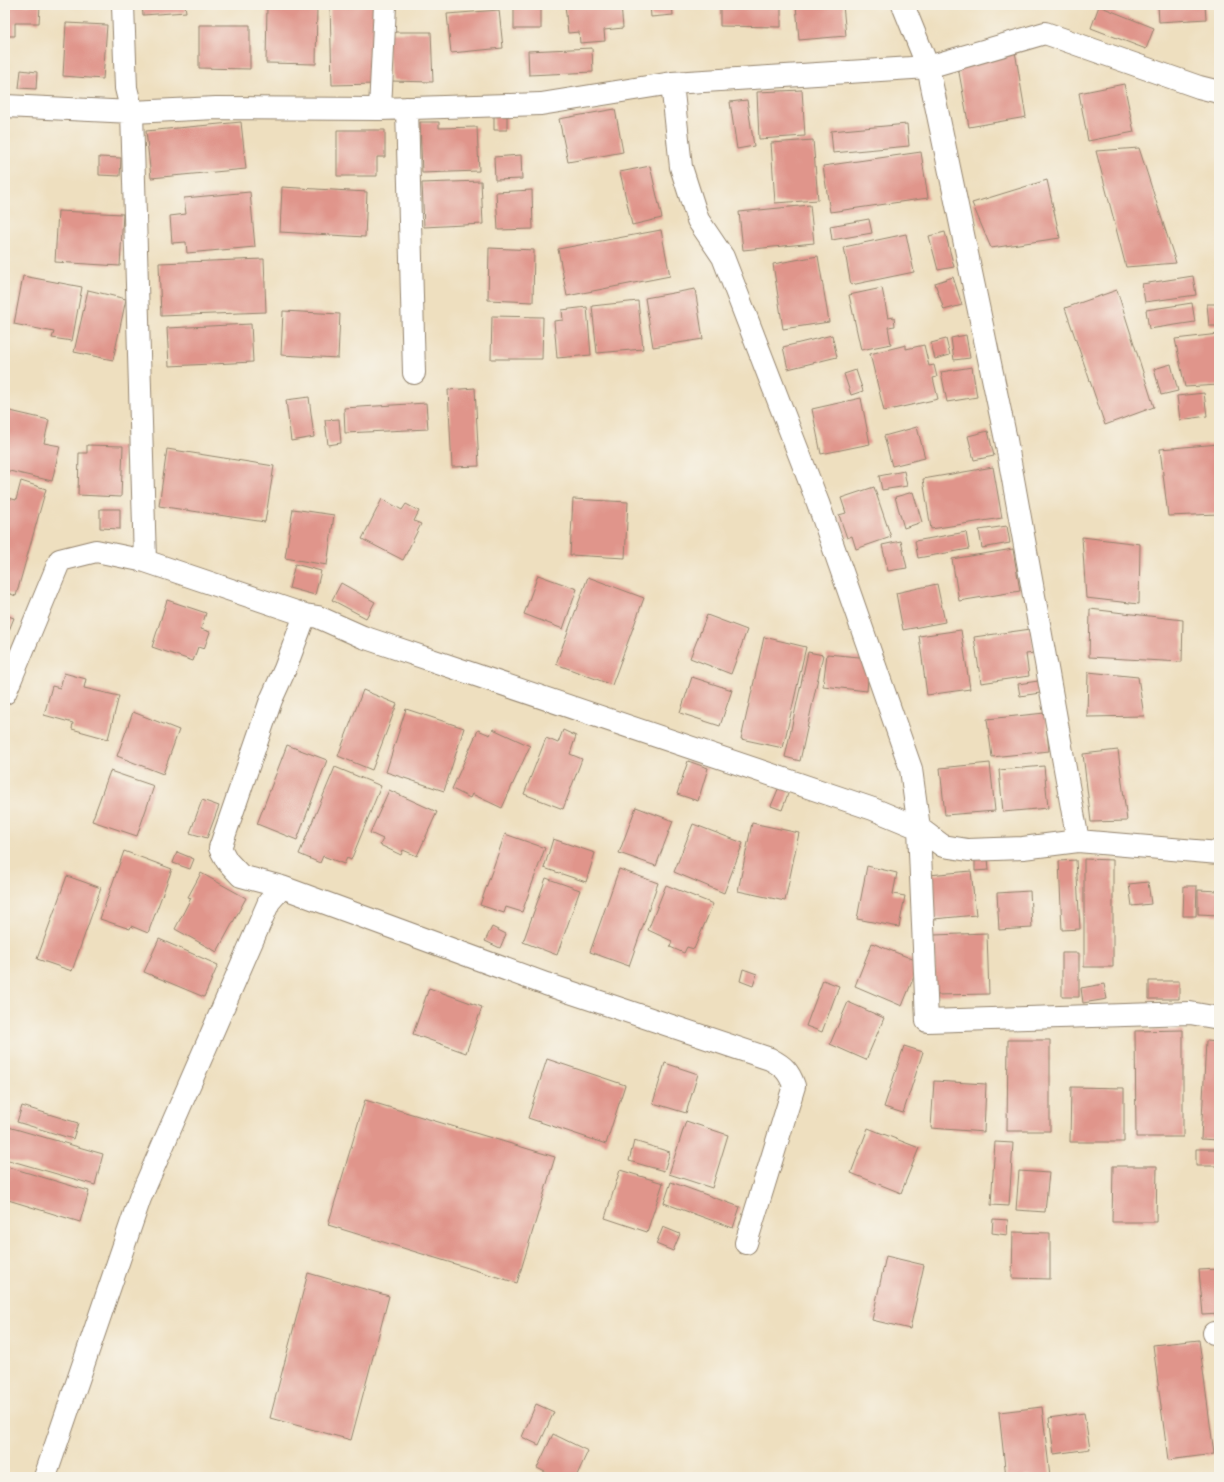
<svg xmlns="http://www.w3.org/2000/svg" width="1224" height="1482" font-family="'Playpen Sans',sans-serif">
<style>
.building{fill:#e0958b}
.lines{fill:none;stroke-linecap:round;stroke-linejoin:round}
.minor-casing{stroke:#94846e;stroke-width:24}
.minor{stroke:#fff;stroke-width:22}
</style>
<rect width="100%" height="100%" fill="#f7f3e8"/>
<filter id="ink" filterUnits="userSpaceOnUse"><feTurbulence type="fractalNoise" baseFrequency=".025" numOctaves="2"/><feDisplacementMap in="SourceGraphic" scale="8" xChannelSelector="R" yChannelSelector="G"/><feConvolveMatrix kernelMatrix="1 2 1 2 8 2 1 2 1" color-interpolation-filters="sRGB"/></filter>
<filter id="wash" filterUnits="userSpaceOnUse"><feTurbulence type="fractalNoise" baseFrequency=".012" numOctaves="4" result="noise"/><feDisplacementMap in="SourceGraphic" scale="16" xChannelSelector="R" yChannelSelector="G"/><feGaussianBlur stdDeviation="0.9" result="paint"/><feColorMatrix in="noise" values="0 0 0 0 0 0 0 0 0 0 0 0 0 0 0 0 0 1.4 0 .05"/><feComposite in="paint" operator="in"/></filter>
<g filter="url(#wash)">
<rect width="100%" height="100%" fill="#eedfbf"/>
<g id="blocks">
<path class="building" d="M5 5H40L39 23H15V36H5Z
M76 5H108V7L76 6Z
M142 5H185L186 12 143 15Z
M267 5H317L316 64 266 63Z
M330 5H374L376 84 332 85Z
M514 5H541V29H514Z
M565 5H621L623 28 604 30 605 41 580 43 579 32 568 33Z
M650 5H672L673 15 651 17Z
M720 5H781V27L720 26Z
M796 5H843L846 36 799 40Z
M1158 5H1205L1206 19 1159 22Z
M1099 6 1154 28 1146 49 1091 28Z
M499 10 503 48 451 53 447 14Z
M66 23 107 25 103 79 63 76Z
M199 25H250V69L199 68Z
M387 32H431L433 82 391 81Z
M592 48 593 72 529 75 528 51Z
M1015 51 1026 117 969 127 958 67Z
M21 70 37 72 36 89 19 88Z
M1124 84 1134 132 1088 141 1079 93Z
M802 90 805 136 759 139 757 92Z
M747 100 754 146 737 149 730 102Z
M615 109 623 152 568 162 559 119Z
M494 113 507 114V130H494Z
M241 122 246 169 151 178 146 131Z
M420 122H439V128L477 127 479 171 422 173Z
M907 124 909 146 833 153 831 131Z
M337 130H385V157H377V176H337Z
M813 140 818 200 775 203 771 143Z
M1139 148 1176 263 1126 267 1096 151Z
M921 152 928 198 830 212 823 166Z
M521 155 522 179 495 180 494 157Z
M99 157 121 158 120 176 99 175Z
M650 166 662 218 632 225 620 172Z
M1047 180 1060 238 991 248 972 203Z
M481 181 483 224 424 227 422 183Z
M282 187 367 192 365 237 280 232Z
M532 190 533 229 498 230 496 192Z
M250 192 255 247 187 253 186 242 172 243 170 216 186 214 184 198Z
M810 205 814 243 743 250 739 212Z
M58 211 123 214 120 266 55 262Z
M869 219 872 233 832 240 830 226Z
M661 230 670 276 567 296 558 249Z
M945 232 954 267 938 270 929 236Z
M906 234 914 272 851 285 844 247Z
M489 248 534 250 533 302 488 300Z
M818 256 829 322 783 329 773 264Z
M264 259 266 312 161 316 159 263Z
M23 276 82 287 72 341 52 338 54 332 14 324Z
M1193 276 1196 295 1145 302 1142 284Z
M953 277 962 305 944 310 935 283Z
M882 288 888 318 894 317 895 326 888 327 891 344 861 350 849 295Z
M695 289 703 339 653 347 645 298Z
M88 290 126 299 113 360 74 352Z
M1117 290 1154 407 1105 425 1065 308Z
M638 301 643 349 597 353 592 306Z
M1192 303 1195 322 1149 329 1146 310Z
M1207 304H1219V326H1209Z
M587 307 591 355 557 358 554 321 563 320 562 310Z
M283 311 340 314 338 358 281 355Z
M492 316 543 317 542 359H491Z
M251 324 253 362 169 366 167 328Z
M1219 334V385L1185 387 1175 339Z
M832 335 837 357 788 369 783 347Z
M966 335 970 358 954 360 951 338Z
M946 339 950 355 935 359 931 343Z
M906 345V349L924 345 929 366 934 365 937 377 933 378 938 399 884 411 870 354Z
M1171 364 1178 391 1161 395 1154 369Z
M972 367 977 397 947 402 941 372Z
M856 370 863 391 851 395 844 374Z
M475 388 479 466 452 467 448 390Z
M1204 393 1207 416 1180 420 1177 396Z
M309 397 314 437 291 441 286 400Z
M861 398 870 444 821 454 812 409Z
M426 403 428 429 345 433 344 408Z
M6 410 49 420 44 443 60 446 52 481 5 470Z
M339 419 341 443 328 445 325 420Z
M917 427 925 458 892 466 884 436Z
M988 431 994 456 974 460 968 436Z
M1219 444V514L1168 516 1160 449Z
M87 445 123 446 121 497 78 495 79 453H87Z
M167 449 274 466 265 522 159 506Z
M993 467 1002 518 931 529 923 479Z
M904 471 907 486 882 490 879 476Z
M21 481 46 489 16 596 5 592V497L16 500Z
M874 487 891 537 856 549 852 536 847 538 839 515 846 513 841 498Z
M913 492 922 522 904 528 895 497Z
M382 499 402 510 406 504 419 511 414 521 421 524 403 560 362 539Z
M573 499 628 502 625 558 570 555Z
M100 509H120V529L100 528Z
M293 509 334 515 327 565 285 558Z
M1007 526 1010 543 982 548 979 530Z
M966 532 969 549 918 558 915 541Z
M1082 537 1140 544 1139 604 1086 598Z
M901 541 907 568 888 571 882 545Z
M1013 549 1020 591 959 601 952 559Z
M295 564 321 571 315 595 289 588Z
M538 575 577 589 563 629 524 614Z
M588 577 644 598 612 685 556 664Z
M341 583 375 602 366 618 332 600Z
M937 584 945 622 903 630 896 593Z
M167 600 206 613 201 629 210 632 204 649 198 647 193 661 152 647Z
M1090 609 1183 620 1182 662 1089 657Z
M5 615 14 618 5 640Z
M707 615 747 630 731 674 690 658Z
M1031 629 1034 653 1026 654 1029 676 981 683 974 637Z
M961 630 970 689 927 695 919 636Z
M764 637 806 647 783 748 741 739Z
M808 652 823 655 800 761 785 757Z
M827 654 870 658 867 691 823 686Z
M1088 672 1138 677 1144 716 1087 717Z
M64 673 86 679 84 688 119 696 108 739 72 729 73 723 44 715 52 686 60 688Z
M692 677 732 690 720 726 680 713Z
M1038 681 1040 693 1020 696 1018 684Z
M363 690 397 704 372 770 338 756Z
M406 709 464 728 444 791 386 772Z
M133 712 179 730 163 774 117 756Z
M1045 713 1049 751 992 757 987 719Z
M493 729 530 746 502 808 472 794 470 798 452 789 478 730 490 735Z
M563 730 576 736 570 754 582 759 563 809 524 794 546 738 558 743Z
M287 745 327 760 297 840 257 824Z
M1118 750 1127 821 1091 822 1083 754Z
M688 761 708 768 698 801 677 794Z
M990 763 995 811 945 815 940 768Z
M1044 766 1048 808 1003 812 999 770Z
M335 767 381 786 351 860 347 858 344 864 323 856 320 863 299 854Z
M110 771 154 786 137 836 92 821Z
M779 787 789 791 782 810 771 806Z
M389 790 437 812 417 856 403 850 401 855 380 845 383 839 370 833Z
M202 800 219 806 207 838 190 833Z
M636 807 673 821 656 866 619 853Z
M752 823 799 833 785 901 738 891Z
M693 824 743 843 724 893 674 872Z
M505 834 545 848 522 912 506 907 504 913 480 905Z
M553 839 595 853 586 882 544 868Z
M124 851 172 869 148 933 131 926 130 929 100 919Z
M177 852 194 859 190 869 173 863Z
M975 858H988L989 870 975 871Z
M1084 859 1113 860V967H1084Z
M1076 860 1080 929 1062 930 1059 861Z
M867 866 897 873 893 894 905 896 899 927 857 919Z
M619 869 658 883 629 966 590 952Z
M971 871 976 915 934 919 929 875Z
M201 873 246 898 217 952 175 929 191 898 188 897Z
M67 876 101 888 72 971 37 959Z
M546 878 580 890 557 955 523 942Z
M1148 882 1151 904 1132 906 1129 884Z
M666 885 713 904 694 949 687 947 684 953 670 947 672 941 648 930Z
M1184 886H1197L1196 916H1183Z
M1198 890 1219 891V915L1198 914Z
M1030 891 1032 928 999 930 997 893Z
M492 927 506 934 500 948 485 941Z
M987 933 989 994 935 995 934 935Z
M159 939 218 965 204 997 144 972Z
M872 943 920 962 902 1006 855 986Z
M1062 953H1079V997H1062Z
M743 969 757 974 753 986 740 981Z
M823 980 839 986 822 1032 806 1026Z
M1149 981H1179V999H1149Z
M1104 984 1107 999 1083 1003 1081 988Z
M429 988 482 1007 466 1053 413 1034Z
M848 1002 884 1018 866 1060 830 1044Z
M1183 1030V1137H1136L1135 1031Z
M1008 1040H1050V1131H1007Z
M1206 1041 1219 1042V1140L1201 1139Z
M904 1046 923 1052 903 1113 884 1107Z
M547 1059 625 1085 606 1144 528 1118Z
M665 1063 698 1074 686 1113 653 1103Z
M934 1081 986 1084 984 1132 931 1128Z
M1071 1087 1124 1088V1142H1070Z
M365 1100 555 1157 517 1283 328 1225Z
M22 1106 78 1123 73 1139 17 1122Z
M686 1121 728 1135 712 1188 669 1174Z
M5 1126 103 1154 95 1185 5 1159Z
M868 1128 919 1148 901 1193 851 1173Z
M634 1141 670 1152 664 1171 629 1161Z
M995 1142 1013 1143 1009 1206 991 1205Z
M1196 1149H1219V1166H1196Z
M5 1166 89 1191 80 1222 5 1199Z
M1113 1166H1157L1156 1222H1112Z
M620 1170 663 1183 647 1232 605 1218Z
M1019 1171 1049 1173 1045 1212 1016 1210Z
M671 1182 740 1207 733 1228 664 1203Z
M993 1219 1008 1220 1007 1235 992 1233Z
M663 1227 680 1234 673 1251 656 1244Z
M1013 1232 1050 1233V1279L1012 1278Z
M886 1256 924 1265 910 1329 872 1320Z
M1219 1269V1314L1203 1315 1199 1270Z
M308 1273 389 1296 351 1440 270 1418Z
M1199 1340 1214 1454 1168 1460 1153 1345Z
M536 1404 554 1412 539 1445 522 1437Z
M1042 1407 1050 1476 1006 1477 999 1412Z
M1084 1413 1090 1449 1054 1454 1049 1418Z
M553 1434 588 1451 576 1477H555L537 1468Z"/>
</g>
</g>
<g filter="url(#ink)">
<use href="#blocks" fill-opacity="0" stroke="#94846e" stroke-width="1"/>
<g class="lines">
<g class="minor-casing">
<path id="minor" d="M903 5 928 67 1006 440 1078 841
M672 83 681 167 698 220 723 257 818 503 911 769 919 828 927 1021 1190 1013 1219 1018
M5 106 132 112 216 108 380 109 541 104 672 83 928 67 1045 33 1199 87 1219 92
M407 108 414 373
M380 109 385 5
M305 615 318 617 363 637 873 809 919 828 943 846 968 850 1023 848 1078 841 1219 853
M5 693 60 560 96 551 145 561
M282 887 546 984 770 1059C783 1066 789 1071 794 1086L746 1243
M1214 1333H1219
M45 1477 140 1198 269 902 282 887 241 876 227 861 220 848 271 700 285 669 305 615 145 561 132 112 126 88 123 5"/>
</g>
<use href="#minor" class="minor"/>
</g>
</g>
<rect width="1224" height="1482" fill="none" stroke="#f7f3e8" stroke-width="20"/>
</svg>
